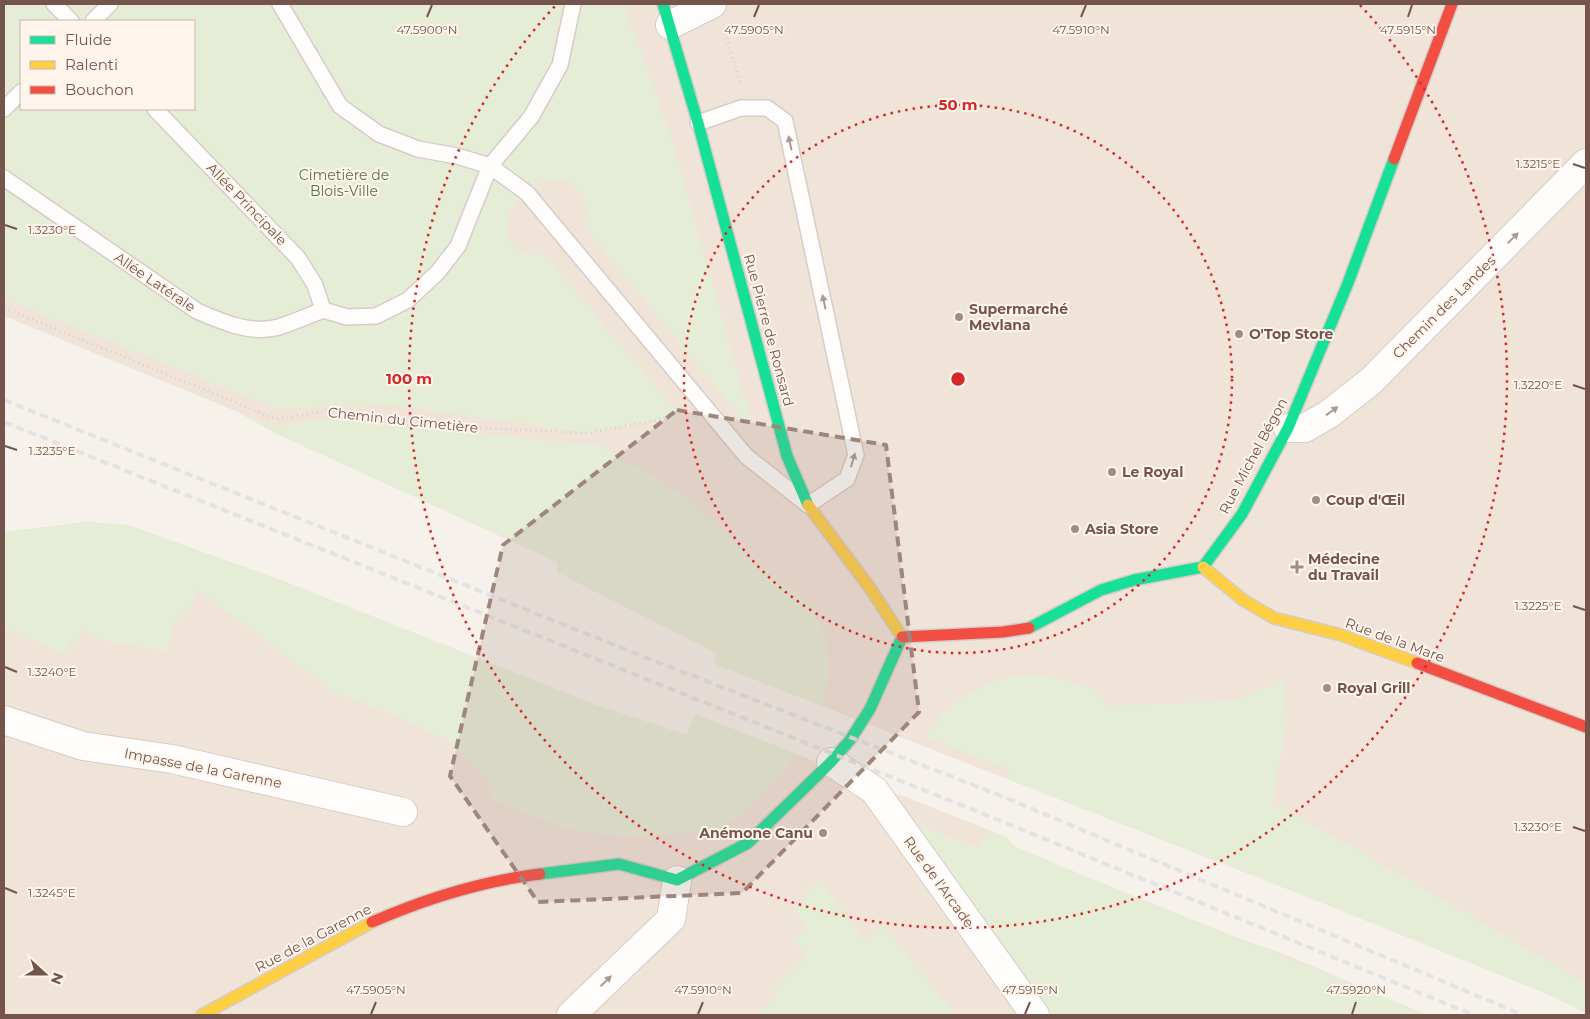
<svg xmlns="http://www.w3.org/2000/svg" width="1590" height="1019" font-family="Montserrat,sans-serif">
<style>
.residential{fill:#f0e3d8;fill-rule:evenodd}
.green{fill:#e6edd6;fill-rule:evenodd}
.lines{fill:none;stroke-linecap:round;stroke-linejoin:round}
.lane-casing{stroke:#d6ccc8;stroke-width:18}
.street-casing{stroke:#d6ccc8;stroke-width:30}
.fast-casing{stroke:#d6ccc8;stroke-width:14}
.slow-casing{stroke:#d6ccc8;stroke-width:14}
.jam-casing{stroke:#d6ccc8;stroke-width:14}
.path{stroke:#dad0ce;stroke-width:3;stroke-dasharray:1 4;stroke-linecap:butt}
.lane{stroke:#fefdfc;stroke-width:15}
.street{stroke:#fefdfc;stroke-width:28}
.fast{stroke:#16e098;stroke-width:11}
.slow{stroke:#ffcf43;stroke-width:11}
.jam{stroke:#f24e42;stroke-width:11}
.rail{stroke:#e4e2e5;stroke-width:4;stroke-dasharray:8 5;stroke-linecap:butt}
.oneway{fill:#ac9892}
.marked{fill:#9e867d;fill-opacity:0.2;stroke:#9e867d;stroke-width:4;stroke-dasharray:10 6;stroke-linejoin:round}
.ticks{fill:none;stroke:#75554b;stroke-width:2}
.ring{fill:none;stroke:#d62828;stroke-width:2.5;stroke-dasharray:2.5 5}
.poi-dot{fill:#a28c83;stroke:#fff5ec;stroke-width:2}
.labels{text-anchor:middle;dominant-baseline:central;stroke-width:4;stroke-linejoin:round;paint-order:stroke}
.park-label{font-size:14px;fill:#567540;stroke:#fff5ec}
.street-label{font-size:14px;fill:#75554b;stroke:#fff5ec}
.poi-label{font-size:14px;font-weight:bold;fill:#75554b;stroke:#fff5ec;text-anchor:start}
.ticks-label{font-size:12px;text-anchor:middle;fill:#75554b;stroke:#fff5ec;stroke-width:4;stroke-linejoin:round;paint-order:stroke}
.centre{fill:#d62828;stroke:#fff5ec;stroke-width:2.5}
.ring-label{font-size:15px;text-anchor:middle;font-weight:bold;fill:#d62828;stroke:#fff5ec;stroke-width:4;stroke-linejoin:round;paint-order:stroke}
</style>
<rect width="100%" height="100%" fill="#f7f1eb"/>
<path class="residential" d="M4 4H1586V1013L1543 992 1320 902 715 664 716 653 557 572V562L275 433 238 412 4 316ZM21 21H194V109H21Z
M87 522 128 525 291 584 596 705 687 735 695 714 1007 837 1014 846 1100 883 1210 928 1286 955 1427 1015H4V532Z"/>
<path class="green" d="M4 4H624L669 129 750 417 744 422 585 228C585 220 587 209 585 201 581 184 559 177 544 181 538 182 533 188 528 192 505 211 497 228 519 253L545 255 677 411 663 419 588 433 391 405 276 409 4 299ZM21 21H194V109H21Z
M238 412 275 426 334 418 602 446 687 498 734 540 759 569 791 589 814 610 826 638 828 674 823 706 715 664 716 653 557 572V562L275 433Z
M87 522 128 525 291 584 596 705 687 735 695 714 797 754C774 779 751 814 720 828 700 837 601 837 579 832 550 824 521 811 493 800L487 779 444 738 388 713 336 694 198 590 188 614 181 612 177 623 174 621 167 652 105 641 82 629 77 644 71 641 64 655 4 626V532Z
M1030 674 1064 680 1096 690 1107 706 1236 701 1283 679 1287 719 1273 803 1354 848 1586 983V1013L1543 992 1320 902 1006 778 1009 770 927 738C945 696 988 680 1030 674Z
M903 819 979 848 986 829 1007 837 1014 846C1151 905 1290 957 1427 1015H1046Z
M820 880 866 940 883 925 956 1015H759L776 997 770 991 806 956 792 939 807 929 794 910 806 900 803 895Z"/>
<g class="lines">
<g class="lane-casing">
<path id="lane" d="M54 4 71 21
M280 4 340 106 379 134 418 149 457 156 490 166 527 193 746 456 808 505 847 479 856 455 785 121 767 108H741L698 123
M93 21 110 4
M4 109 21 92
M155 109 298 258 315 285 323 310
M4 178 197 311C222 322 252 335 279 327 294 322 308 316 323 310
M323 310 347 317 376 316 408 300 438 272 458 246 490 166 531 117 560 65 573 4"/>
</g>
<g class="street-casing">
<path id="street" d="M670 25 712 4
M1288 428H1305L1329 414 1371 381 1586 163
M4 720 83 746 172 759 403 812
M831 762 874 790 1035 1015
M571 1015 671 919 677 880"/>
</g>
<g class="fast-casing">
<path id="fast" d="M663 4 698 123 787 456 808 505
M1029 628 1101 590 1134 580 1203 567 1242 514 1288 428 1348 283 1394 159
M540 874 619 864 677 880 748 843 831 762 850 740 870 709 902 637"/>
</g>
<g class="slow-casing">
<path id="slow" d="M808 505 870 588 902 637
M1203 567 1243 600 1274 618 1341 635 1417 663
M202 1015 372 922"/>
</g>
<g class="jam-casing">
<path id="jam" d="M1394 159 1452 4
M902 637 1003 632 1029 628
M1417 663 1586 727
M372 922C425 899 482 881 540 874"/>
</g>
<path class="path" d="M725 33 740 82
M4 308 276 419 326 411 455 427 588 433 663 419 674 412"/>
<use href="#lane" class="lane"/>
<use href="#street" class="street"/>
<use href="#fast" class="fast"/>
<use href="#slow" class="slow"/>
<use href="#jam" class="jam"/>
<path class="rail" d="M4 400 647 658 999 795 1523 1015
M4 422 1001 821 1474 1015"/>
</g>
<defs><path id="oneway-solid" d="M-6-.8H1V-3.2L6.5 0L1 3.2V.8H-6Z" transform="scale(1.25)"/></defs>
<g class="oneway">
<use href="#oneway-solid" transform="translate(790 143) rotate(-102)"/>
<use href="#oneway-solid" transform="translate(1513 238) rotate(-45)"/>
<use href="#oneway-solid" transform="translate(824 302) rotate(-102)"/>
<use href="#oneway-solid" transform="translate(1332 411) rotate(-36)"/>
<use href="#oneway-solid" transform="translate(853 460) rotate(-74)"/>
<use href="#oneway-solid" transform="translate(606 981) rotate(-44)"/>
</g>
<path class="marked" d="M677 410 886 445 919 712 742 893 538 902 450 776 503 545Z"/>
<path class="ticks" d="M427 17 432 5M754 17 759 5M1081 17 1086 5M1408 17 1412 5M1573 164 1585 168M5 225 17 229M1573 385 1585 389M5 446 17 450M1573 606 1585 610M5 667 17 672M1573 827 1585 831M5 888 17 893M371 1014 376 1002M698 1014 703 1002M1025 1014 1030 1002M1352 1014 1356 1002"/>
<g class="ring">
<circle cx="958" cy="379" r="274"/>
<path d="M1360 5A549 549 0 1 1 556 5"/>
</g>
<g class="poi-dot">
<circle cx="959" cy="317" r="5"/>
<circle cx="1239" cy="334" r="5"/>
<circle cx="1112" cy="472" r="5"/>
<circle cx="1316" cy="500" r="5"/>
<circle cx="1075" cy="529" r="5"/>
<path d="M1294.5 559.5h5v5h5v5h-5v5h-5v-5h-5v-5h5z"/>
<circle cx="1327" cy="688" r="5"/>
<circle cx="823" cy="833" r="5"/>
</g>
<g class="labels">
<g class="park-label">
<text x="344" y="175">Cimetière de<tspan x="344" dy="16">Blois-Ville</tspan></text>
</g>
<g class="street-label">
<text transform="translate(247 204) rotate(46)">Allée Principale</text>
<text transform="translate(155 282) rotate(34)">Allée Latérale</text>
<text transform="translate(1444 307) rotate(-45)">Chemin des Landes</text>
<text transform="translate(769 330) rotate(75)">Rue Pierre de Ronsard</text>
<text transform="translate(403 420) rotate(6)">Chemin du Cimetière</text>
<text transform="translate(1253 456) rotate(-62)">Rue Michel Bégon</text>
<text transform="translate(1395 640) rotate(20)">Rue de la Mare</text>
<text transform="translate(203 768) rotate(11)">Impasse de la Garenne</text>
<text transform="translate(939 882) rotate(54)">Rue de l'Arcade</text>
<text transform="translate(313 938) rotate(-28)">Rue de la Garenne</text>
</g>
<g class="poi-label">
<text x="969" y="309">Supermarché<tspan x="969" dy="16">Mevlana</tspan></text>
<text x="1249" y="334">O'Top Store</text>
<text x="1122" y="472">Le Royal</text>
<text x="1326" y="500">Coup d'Œil</text>
<text x="1085" y="529">Asia Store</text>
<text x="1308" y="559">Médecine<tspan x="1308" dy="16">du Travail</tspan></text>
<text x="1337" y="688">Royal Grill</text>
<text x="813" y="833" text-anchor="end">Anémone Canu</text>
</g>
</g>
<g class="ticks-label">
<text x="427" y="34">47.5900°N</text>
<text x="754" y="34">47.5905°N</text>
<text x="1081" y="34">47.5910°N</text>
<text x="1408" y="34">47.5915°N</text>
<text x="1538" y="168">1.3215°E</text>
<text x="52" y="234">1.3230°E</text>
<text x="1538" y="389">1.3220°E</text>
<text x="52" y="455">1.3235°E</text>
<text x="1538" y="610">1.3225°E</text>
<text x="52" y="676">1.3240°E</text>
<text x="1538" y="831">1.3230°E</text>
<text x="52" y="897">1.3245°E</text>
<text x="376" y="994">47.5905°N</text>
<text x="703" y="994">47.5910°N</text>
<text x="1030" y="994">47.5915°N</text>
<text x="1356" y="994">47.5920°N</text>
</g>
<circle cx="958" cy="379" r="8" class="centre"/>
<g class="ring-label">
<text x="958" y="110">50 m</text>
<text x="409" y="384">100 m</text>
</g>
<rect width="1590" height="1019" fill="none" stroke="#75554b" stroke-width="10"/>
<rect x="20" y="20" width="175" height="90" fill="#fff5ec" stroke="#c8b5ac"/>
<rect x="30" y="36" width="25" height="8" fill="#16e098" stroke="#c8b5ac"/>
<text x="65" y="45" font-size="15" fill="#75554b">Fluide</text>
<rect x="30" y="61" width="25" height="8" fill="#ffcf43" stroke="#c8b5ac"/>
<text x="65" y="70" font-size="15" fill="#75554b">Ralenti</text>
<rect x="30" y="86" width="25" height="8" fill="#f24e42" stroke="#c8b5ac"/>
<text x="65" y="95" font-size="15" fill="#75554b">Bouchon</text>
<g transform="translate(45 974) rotate(111)" stroke="#fff5ec" stroke-width="4" paint-order="stroke">
<path d="M0-4L9 19L0 12L-9 19Z" fill="#75554b"/>
<text y="-8" font-size="14" font-weight="bold" text-anchor="middle" fill="#75554b">N</text>
</g>
</svg>
